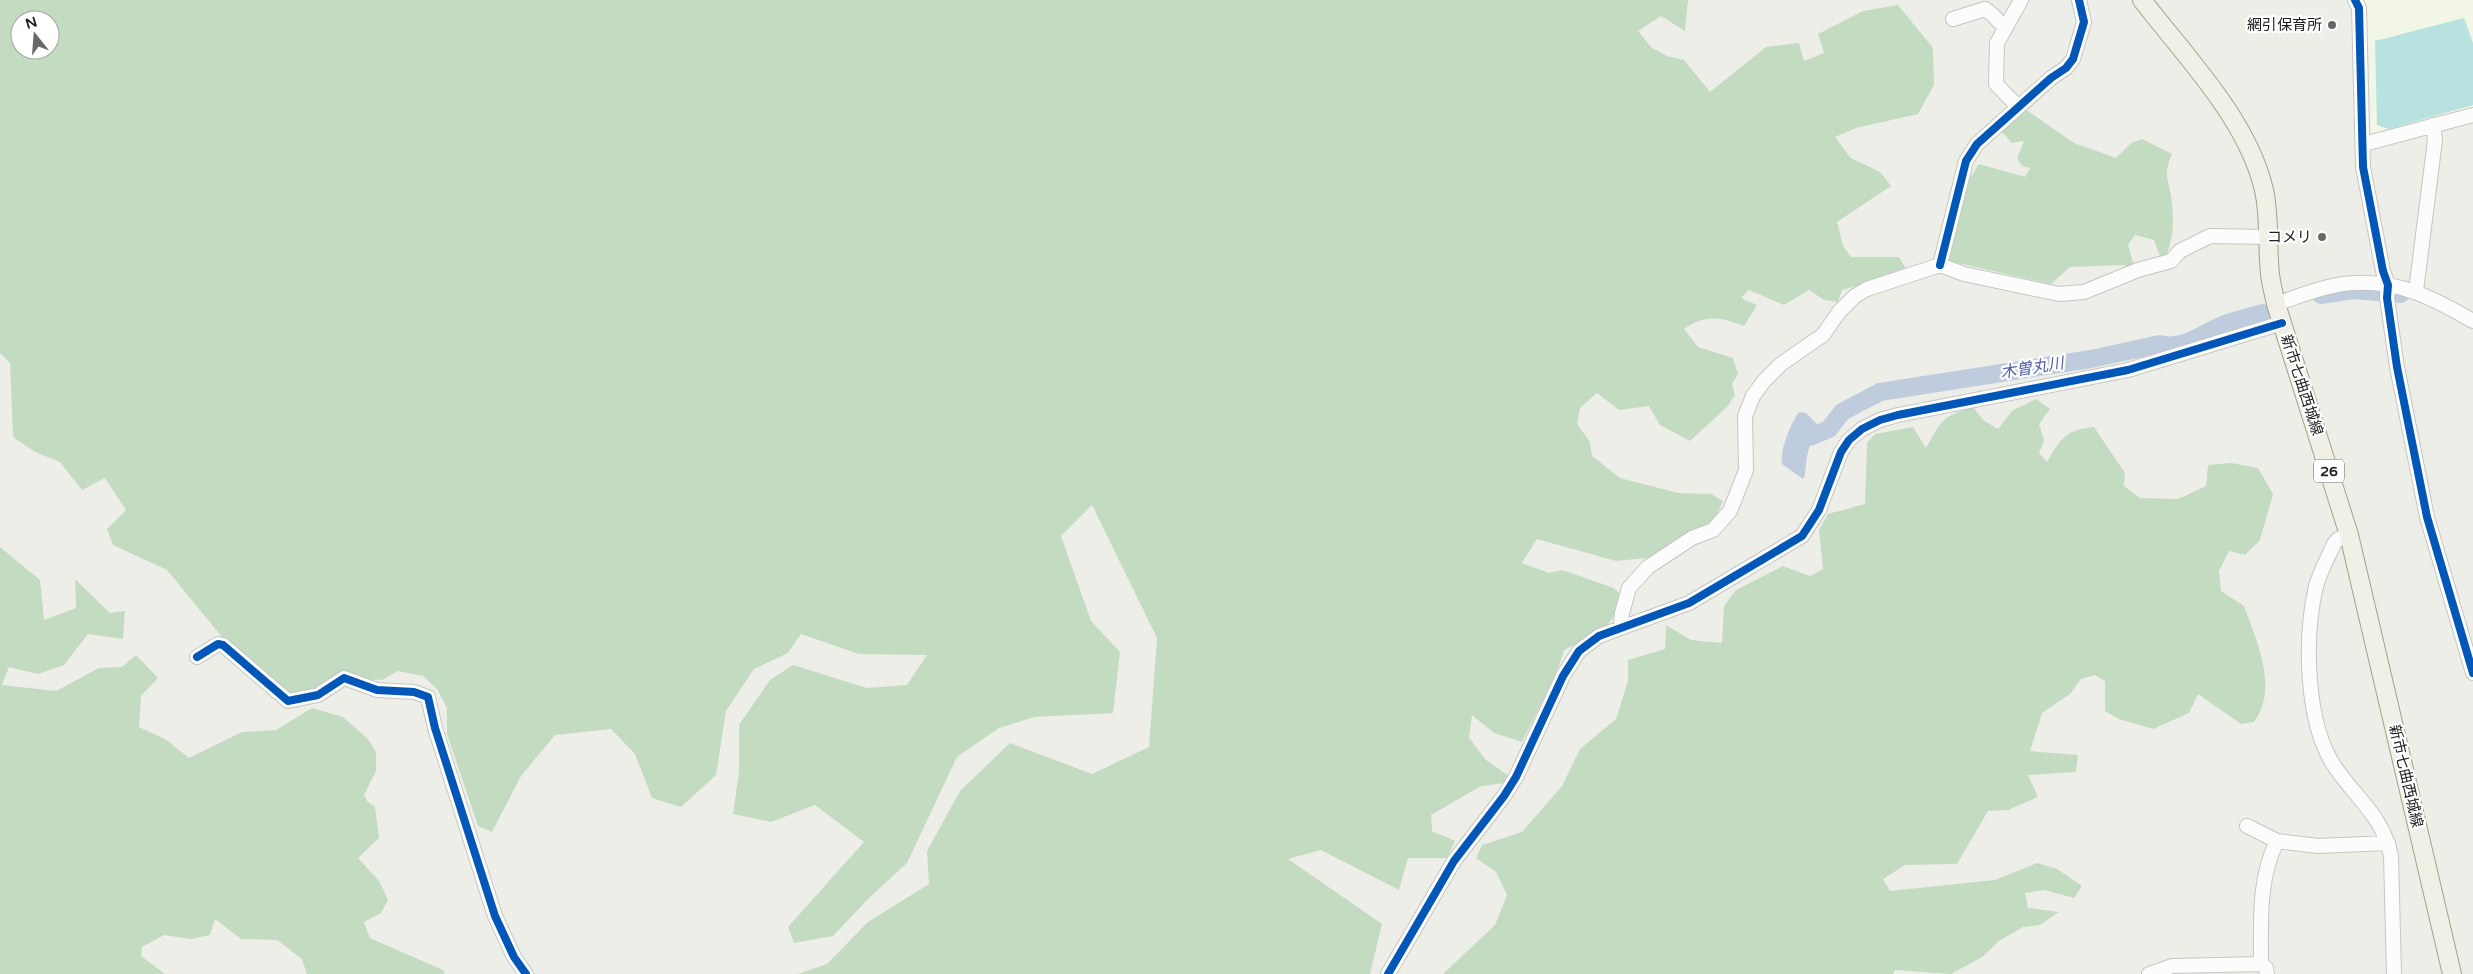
<svg xmlns="http://www.w3.org/2000/svg" width="2473" height="974" font-family="'Varela Round','Noto Sans JP',sans-serif">
<style>
.education{fill:#f1f6e6}
.forest{fill:#c3dbc1;fill-rule:evenodd}
.pitch{fill:#b8e2df}
.water{fill:#beccde}
.lines{fill:none;stroke-linecap:round;stroke-linejoin:round}
.river{stroke:#beccde;stroke-width:18}
.minor-casing{stroke:#c5c5c3;stroke-width:16}
.major-casing{stroke:#a2a387;stroke-width:20}
.minor{stroke:#fcfcfc;stroke-width:14}
.major{stroke:#f1f0e6;stroke-width:18}
.cycleway-casing{stroke:#fff;stroke-width:11}
.cycleway{stroke:#0057b8;stroke-width:8}
.poi-dot{fill:#686866;stroke:#fff;stroke-width:2}
.labels{text-anchor:middle;dominant-baseline:central;stroke-width:4.5;stroke-linejoin:round;paint-order:stroke}
.shield{fill:#fff;stroke:#636363;stroke-width:1}
.shield-label{font-size:14px;font-weight:bold;fill:#202020}
.poi-label{font-size:15px;fill:#202020;stroke:#fff;text-anchor:end}
.street-label{font-size:15px;fill:#202020;stroke:#fff}
.water-label{font-size:16px;font-style:italic;fill:#525faa;stroke:#fff}
</style>
<rect width="100%" height="100%" fill="#eeeee9"/>
<path class="education" d="M2358 0H2473V113L2367 137 2371 116 2363 11Z"/>
<path class="forest" d="M0 0H1688L1685 31 1661 16 1638 31 1652 48 1667 56 1684 60 1710 92 1766 47 1799 43 1804 61 1824 53 1818 34 1863 11 1898 5 1933 48 1934 85 1918 114 1856 128 1835 137 1851 158 1880 172 1891 186 1837 222 1843 246 1851 257H1899L1908 272 1842 290 1838 302 1824 300 1809 290 1784 305 1749 290 1741 298 1757 305 1744 326C1721 317 1705 314 1684 329L1698 347 1733 358 1738 374 1732 384 1735 395 1727 407 1690 441 1660 425 1649 406 1619 410 1597 393 1580 408 1577 424 1590 442 1592 456 1620 478 1678 493 1711 494 1723 501 1713 523 1656 557 1616 561 1537 539 1522 563 1549 573 1562 570 1614 588 1621 595C1616 628 1593 637 1564 650L1557 672 1522 742 1494 733 1472 715 1469 738 1486 760 1509 776 1505 783 1481 786 1431 815 1432 831 1455 841 1447 858H1408L1399 890 1321 850 1288 859 1382 924 1370 974H798L827 964 868 922 929 884 927 851 960 791 1010 743 1092 774 1149 747 1157 638 1092 505 1061 536 1091 621 1120 652 1113 713 1035 717 999 728 957 757 907 863 869 898 833 936 794 943 788 927 864 842 815 805 771 822 733 814 739 772V725L770 680 793 665 867 688 907 685 927 655 859 654 801 634 788 653 754 669 726 711 716 775 681 807 652 798 635 754 611 729 555 735 521 776 492 832 478 826 447 734V708L437 689 423 676 398 671 382 680 358 679 315 691 286 695 222 637 167 570 113 545 107 529 126 510 105 478 82 490 60 462 35 452 13 437 10 363 0 353ZM20 20H50V50H20Z
M2025 109 2074 143 2116 158 2131 143 2142 139 2172 154C2162 176 2170 182 2172 203 2174 222 2173 239 2166 256L2161 259 2154 240 2135 235 2128 245 2134 266 2125 270V265L2070 267 2051 284 1949 261 1947 257 1964 187 1979 164 2025 177 2030 168 2022 166 2017 158 2024 141 2012 143 2000 130Z
M2036 399 2050 409 2039 424 2044 440 2039 453 2047 462C2061 439 2064 430 2094 427L2125 473 2124 486 2140 498 2178 499 2206 486 2208 465 2231 463 2258 468 2273 494 2260 540 2245 555 2229 551 2219 571 2221 591 2244 606C2257 642 2279 688 2254 722L2241 724 2198 694 2189 713 2153 729 2119 719 2105 711V681L2095 675 2081 679 2070 694 2042 713 2030 751 2078 755 2076 772 2028 775 2038 797 2008 810 1988 811 1957 864 1905 865 1883 879 1890 891 1995 880 2037 863 2057 869 2082 886 2074 898 2044 890 2025 893 2028 908 2059 912 2040 925 2023 927 1999 941 1982 957 1951 974 1895 970 1893 974H1443L1495 925 1507 895 1496 872 1476 858 1482 845 1522 832 1562 786 1580 749 1616 719 1628 681V660L1665 649 1666 625 1691 640 1722 643 1724 606 1736 590 1783 566 1810 576 1823 569 1819 530 1828 514 1865 504 1867 443 1875 434 1913 427 1926 448C1942 420 1941 417 1973 407L1983 420 1998 429 2012 411Z
M0 547 40 580 44 620 76 608 75 579 110 613 125 611 123 639 88 634 64 665 38 674 9 667 2 685 56 691 99 668 122 667 136 655 158 678 141 696 139 727 165 739 189 758 242 732 276 730 312 708 343 717 368 739 376 752V771L364 795 367 801 375 807 379 838 358 858 379 881 388 900 381 913 364 922 370 938 443 970 445 974H307L302 959 277 940 241 939 215 919 210 935 191 939 164 935 142 947 141 956 165 974H0Z"/>
<path class="pitch" d="M2464 18 2473 43V105L2389 129 2377 125 2375 41Z"/>
<path class="water" d="M1799 412 1806 413 1820 427C1812 437 1807 451 1806 464 1805 471 1806 474 1803 479L1782 464C1780 449 1790 425 1799 412Z"/>
<g class="lines">
<path class="river" d="M2321 295 2353 290 2401 294
M1810 437 1829 429 1842 412 1880 392 2091 359 2160 344C2181 351 2205 332 2223 325 2236 320 2249 317 2262 313"/>
<g class="minor-casing">
<path id="minor" d="M2355 0 2359 8 2363 167 2383 271 2388 285 2387 298 2397 367 2427 517 2473 673
M1953 19 1985 9C1994 14 1997 22 2006 27
M2018 107 1996 84 1997 43 2021 0
M2364 144 2473 115
M1940 265 1966 161 1977 144 2051 78 2066 68 2073 59 2084 22 2079 0
M2416 291 2435 140 2433 125
M2276 304C2300 296 2328 284 2354 283 2399 280 2435 299 2473 321
M2349 535 2338 539 2334 544C2328 557 2320 572 2316 586 2304 638 2305 726 2337 770 2359 801 2383 817 2391 856L2394 974
M1621 626 1622 613 1629 588 1648 567 1692 538 1713 530 1730 511 1746 470 1745 416 1753 396 1764 381 1781 364 1823 335 1839 312 1855 296 1867 289 1940 265 1964 274 2059 294 2084 292 2138 270 2171 261 2180 251 2210 236 2268 237
M197 657 218 644 223 645 288 701 318 695 344 678 377 690 414 692 428 697 435 728 495 916 514 957 526 974
M2247 826 2277 841 2318 846 2388 843
M2261 964C2261 923 2258 879 2277 841
M1388 974 1454 861 1504 796 1516 777 1563 676 1579 651 1599 636 1689 603 1802 536 1819 510 1841 452 1849 440 1862 429 1880 420 1898 415 2128 370 2282 323
M2149 974 2172 966 2261 964 2266 968 2267 974"/>
</g>
<g class="major-casing">
<path id="major" d="M2142 0C2186 57 2248 120 2264 190 2270 217 2267 247 2270 274 2271 284 2274 294 2276 304L2349 535 2452 974"/>
</g>
<use href="#minor" class="minor"/>
<use href="#major" class="major"/>
<g class="cycleway-casing">
<path id="cycleway" d="M2355 0 2359 8 2363 167 2383 271 2388 285 2387 298 2397 367 2427 517 2473 673
M1940 265 1966 161 1977 144 2051 78 2066 68 2073 59 2084 22 2079 0
M197 657 218 644 223 645 288 701 318 695 344 678 377 690 414 692 428 697 435 728 495 916 514 957 526 974
M1388 974 1454 861 1504 796 1516 777 1563 676 1579 651 1599 636 1689 603 1802 536 1819 510 1841 452 1849 440 1862 429 1880 420 1898 415 2128 370 2282 323"/>
</g>
<use href="#cycleway" class="cycleway"/>
</g>
<g class="poi-dot">
<circle cx="2332" cy="25" r="5"/>
<circle cx="2322" cy="237" r="5"/>
</g>
<g class="labels">
<rect class="shield" x="2314" y="459.5" width="30" height="23" rx="4"/>
<g class="shield-label">
<text x="2329" y="471">26</text>
</g>
<g class="poi-label">
<text x="2322" y="25">網引保育所</text>
<text x="2312" y="237">コメリ</text>
</g>
<g class="street-label">
<text transform="translate(2302 385) rotate(72)">新市七曲西城線</text>
<text transform="translate(2406 776) rotate(77)">新市七曲西城線</text>
</g>
<g class="water-label">
<text transform="translate(2032 368) rotate(-9)">木曽丸川</text>
</g>
</g>
<g transform="translate(35 35) rotate(343)"><circle r="24" fill="#ffffff" stroke="#a6a6a6"/>
<path d="M0-4L9 19L0 12L-9 19Z" fill="#686866"/>
<text y="-8" font-size="14" font-weight="bold" text-anchor="middle" fill="#202020">N</text>
</g>
</svg>
